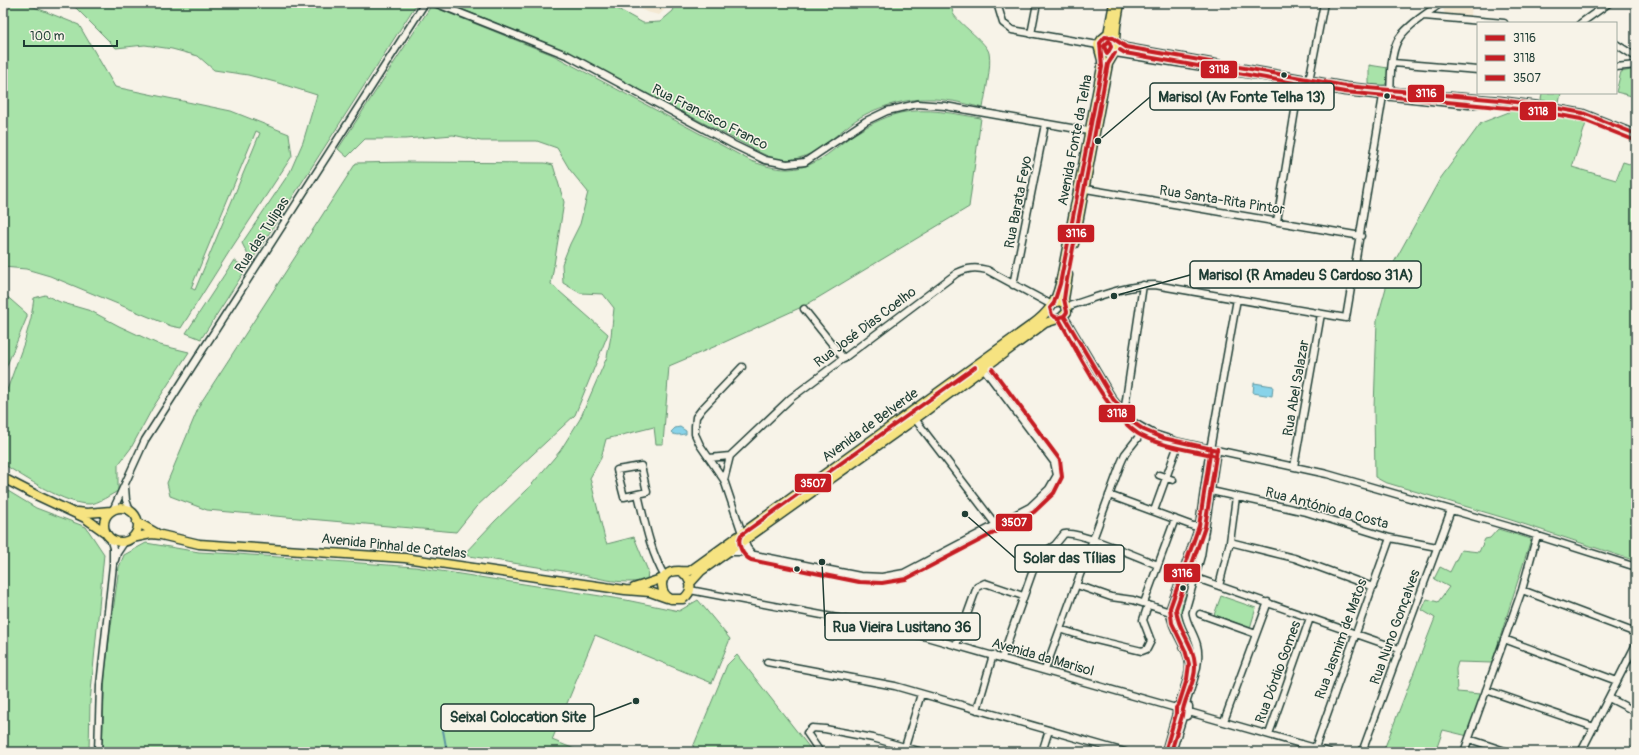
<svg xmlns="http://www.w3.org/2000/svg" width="1639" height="755" font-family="Pangolin,sans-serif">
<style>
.built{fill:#f3e8d2}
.green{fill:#a8e3a9;stroke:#64906e;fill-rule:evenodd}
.water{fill:#88d3e9;stroke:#5e97a1}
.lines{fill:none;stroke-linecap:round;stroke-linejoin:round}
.stream{stroke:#5e97a1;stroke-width:2}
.minor-casing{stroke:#1f3d34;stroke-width:9}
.major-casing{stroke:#1f3d34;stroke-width:11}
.minor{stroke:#f7f3e8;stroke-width:6}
.major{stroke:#f6e381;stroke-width:8}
.bus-1-casing{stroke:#f7f3e8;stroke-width:7}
.bus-2-casing{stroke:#f7f3e8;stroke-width:7}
.bus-3-casing{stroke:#f7f3e8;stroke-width:7}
.bus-1{stroke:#c61d23;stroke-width:4}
.bus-2{stroke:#c61d23;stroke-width:4}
.bus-3{stroke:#c61d23;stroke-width:4}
.bus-dot{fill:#1f3d34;stroke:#f7f3e8;stroke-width:1.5}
.labels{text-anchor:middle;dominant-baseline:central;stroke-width:3;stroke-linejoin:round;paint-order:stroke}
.street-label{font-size:14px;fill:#1f3d34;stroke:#f7f3e8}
.leader{fill:none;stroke:#1f3d34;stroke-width:1.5}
.callout-dot{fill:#1f3d34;stroke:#f7f3e8;stroke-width:1.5}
.callout{fill:#f7f3e8;stroke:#1f3d34;stroke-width:1.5}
.callout-label{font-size:15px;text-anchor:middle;font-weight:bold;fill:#1f3d34}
.line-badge{stroke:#f7f3e8;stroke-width:1.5}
.badge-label{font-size:11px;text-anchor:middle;font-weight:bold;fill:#fff}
</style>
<rect width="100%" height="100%" fill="#f7f3e8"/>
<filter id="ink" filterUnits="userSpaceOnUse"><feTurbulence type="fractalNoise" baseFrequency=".025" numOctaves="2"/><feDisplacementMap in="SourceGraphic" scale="8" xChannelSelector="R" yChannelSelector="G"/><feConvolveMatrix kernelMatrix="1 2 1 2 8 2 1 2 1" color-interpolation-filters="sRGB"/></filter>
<g filter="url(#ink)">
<path class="built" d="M626 3H671L659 15 647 12Z
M1448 3H1472L1471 16 1445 14 1443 8Z"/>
<path class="green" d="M3 3H24L79 25 115 87 231 111 289 134 292 156 229 252 181 328 171 326 50 276 26 269 3 267ZM256 131 260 133 195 290 191 288Z
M62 3H417L254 257 248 255 242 243 290 172 303 142 317 95 275 82 248 75 214 70 198 56 172 49 145 45 116 48 76 8Z
M446 3H607L643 23 660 22 673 11 676 3H951C952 7 952 12 954 15 962 26 987 43 989 53 992 65 985 95 983 108 970 105 957 101 944 100 918 96 889 103 866 114 838 128 815 165 779 159 768 158 758 151 748 146L563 50Z
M431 6 553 55 751 161C767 167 785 172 802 167 820 163 835 148 850 137 865 127 883 117 900 113 927 107 955 114 981 118L969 207 806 305 716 346 669 366 663 444H656L654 427 606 439 601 458 590 478 605 539 607 544 634 537 648 571 647 580C621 586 595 577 569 572 534 566 498 561 463 555L495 521 527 490 560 451 580 419 607 357 611 336 614 308 603 294 580 293 563 283 562 264 570 244 580 224 588 192 570 170 557 148 537 141H481L453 135 405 139H365L347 157 338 149Z
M1369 65 1388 68 1387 81 1385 85H1369Z
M1636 69V97L1616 92 1621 72Z
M1542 93H1561L1559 103 1541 100Z
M1514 107 1542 108 1588 117 1572 167 1616 180 1623 162 1636 166V561L1511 520 1384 482 1375 477 1374 408 1377 320 1392 266 1440 179 1481 123 1509 112Z
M407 162 545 163 553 165 564 202 551 284 608 334 575 415 476 507 456 532 207 510 170 496 167 483 200 404 356 163Z
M234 260 246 269 201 339 186 333Z
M3 293 27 314V317L3 375Z
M45 295 60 302 91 311 119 326 160 345 189 352 152 409 131 448 118 465V491C112 494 97 504 90 504 65 505 25 477 3 464V401L24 343 31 318 34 298Z
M1213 454 1199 552 1195 569 1191 572 1187 570V567L1212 455Z
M3 488 36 508 86 527 104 554 90 702 89 752H3Z
M1498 529 1531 539 1492 663 1458 662 1456 669 1457 692 1481 694 1468 736 1443 730 1436 750V752H1421L1410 747 1408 752H1383L1435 618 1422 610 1427 599 1438 602 1449 587 1434 579 1440 567 1450 572 1461 550 1479 552 1485 539 1490 538Z
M146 543 199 552 237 554 415 567 626 600 679 611 698 600 730 639 712 683 595 635 552 740 582 752H102L105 671 119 567 124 555Z
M1184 578H1188L1191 582 1184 600H1175Z
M1221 596 1256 608 1250 628 1214 615Z
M1174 603H1183C1179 622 1192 630 1195 647 1198 662 1191 679 1187 693L1186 692 1191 672 1174 621 1172 611Z
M737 655 813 752H691L727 665Z"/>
<path class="water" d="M1254 383 1273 386 1272 396 1253 393Z
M680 427 686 431V434C682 434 675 437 671 432L675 428Z"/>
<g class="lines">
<path class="stream" d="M442 725 447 752"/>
<g class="minor-casing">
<path id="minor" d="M435 3 569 56 734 145 765 160 787 164 805 162 866 121 887 111 917 104 945 106 1094 132
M997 3 1003 23 1012 30 1098 45
M1424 16 1504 23
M1581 23 1609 3
M1031 34 1037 3
M1116 41 1126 47 1346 86 1405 92 1500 100 1539 105 1583 113 1636 134
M1616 44 1636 57
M1115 53 1283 80 1345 92 1469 105 1490 102
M1393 63 1478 70
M1616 67 1636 65
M1309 81 1324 3
M1390 94C1391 78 1390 57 1397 42 1404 27 1428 13 1441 3
M1080 188 1361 236
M1277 221 1300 80
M1013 285 1045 124
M1066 307C1095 298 1125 285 1155 285L1346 318 1384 90
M804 309 844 359
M1064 316 1113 399 1131 421 1154 434 1179 442 1327 474 1510 527 1636 567
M742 367 702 409 696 417 695 426V434L700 445 724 480 747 548 752 554
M1124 413 1143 285
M915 419 996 525
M709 458 730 456
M641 466 647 492 624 497 617 470Z
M1294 467 1321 314
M1159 475 1173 480
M724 480 730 456 791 398 957 273C968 268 975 267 987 270L1052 305
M125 487 126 500 130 511
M1211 491 1306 512 1390 538 1437 547
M638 494C645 523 650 551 665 577
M1109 495 1193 526H1199
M113 510 145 440 425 3
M1154 511 1179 442
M1230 542 1294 558 1373 587
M728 552H740L860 576 882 577 904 573 1030 507 1049 489 1057 475 1054 462 981 365
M115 560 117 553 125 541
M1182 573 1399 649
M1077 585 1111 597 1133 600 1170 612
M1219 586 1230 542 1236 497
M690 590 864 623 923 636 1176 708
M1522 590 1636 633
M1144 603 1175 519
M1200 614 1256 634
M1060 629 1088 638 1142 651 1147 649 1151 641 1143 620 1148 605
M1504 639 1617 681
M956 645 977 587 985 583 1023 596
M1002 658 1037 559 1040 555 1055 545 1064 534C1076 530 1143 559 1158 565
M767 662 895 686 1125 752
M1045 670 1121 463 1125 454 1144 430
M1486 690 1594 727
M1609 698 1636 712
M1179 704C1182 692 1190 677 1189 664 1187 644 1169 629 1170 608L1199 526 1209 455 1237 299
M1186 704C1191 686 1202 663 1197 645 1194 633 1186 624 1185 612L1201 556 1217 450
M977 710 993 655
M1189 712 1329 752
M1224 721 1268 602
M1269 734 1310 618
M1469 739 1508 752
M905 747 921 694
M1315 748 1390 538
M98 752 100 685 113 565V548L110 538
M820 752 807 733 812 728 825 729 873 738 922 752
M1042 752 1049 730
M1165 752 1176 714V706L1179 704 1183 703 1189 706V712L1187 716 1181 717 1176 714
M1172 752 1183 717
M1300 752 1302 744
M1362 752 1451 510
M1464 752 1522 590 1537 535
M1581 752 1636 644
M1635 752 1636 749"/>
</g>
<g class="major-casing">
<path id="major" d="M1115 40 1116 26 1120 3
M1074 244 1108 64 1118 47C1117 40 1112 36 1105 37
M1065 304 1064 299 1068 275
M3 478 38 496 85 518 106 533
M104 525a17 17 0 1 1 34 0a17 17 0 1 1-34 0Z
M77 512 87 513 111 511
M137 522 158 534
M132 538 151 534 161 535 199 544 405 558 625 590 650 592 667 598
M682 572C692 580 694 591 683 599H671C660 594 658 577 671 572 677 570 684 572 690 571L1033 324C1048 313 1056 302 1060 284L1102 67V60L1098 45 1102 39 1108 34 1114 3
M691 582 701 571 915 419 1045 323 1061 318 1067 312 1066 305 1060 301 1054 303
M634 588 664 578"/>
</g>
<use href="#minor" class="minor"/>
<use href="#major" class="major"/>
<g class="bus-1-casing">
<path id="bus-1" d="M1115 53 1108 64 1066 285 1064 299 1067 312 1064 316 1057 318 1052 315 1050 308 1054 303 1060 284 1102 67 1100 43 1105 37 1113 38 1126 47 1346 86 1500 100 1539 105 1583 113 1636 134
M1064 316 1113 399 1131 421 1144 430 1163 438 1217 450
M1165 752 1176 714V708L1179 704 1187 679 1189 664 1185 650 1172 623 1170 608 1199 526 1211 448"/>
</g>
<g class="bus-2-casing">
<path id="bus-2" d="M1120 50 1125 53 1345 92 1538 111 1581 119 1634 140
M1059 319C1077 351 1110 419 1142 436 1164 447 1191 450 1216 456
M1171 752 1182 716C1183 699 1196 683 1195 665 1194 644 1177 629 1176 609L1205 527 1217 449"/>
</g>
<g class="bus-3-casing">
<path id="bus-3" d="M1109 41 1111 47 1107 54 1104 46Z
M975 367 741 535C736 544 743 556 751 560L859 582 882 583 906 579 1034 512 1054 493 1062 477 1060 460 992 369"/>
</g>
<use href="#bus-1" class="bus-1"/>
<use href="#bus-2" class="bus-2"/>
<use href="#bus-3" class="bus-3"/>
</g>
</g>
<g class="bus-dot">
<circle cx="1284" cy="75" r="3.5"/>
<circle cx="1387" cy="96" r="3.5"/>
<circle cx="797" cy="569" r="3.5"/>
<circle cx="1183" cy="588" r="3.5"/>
</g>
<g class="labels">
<g class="street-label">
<text transform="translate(710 117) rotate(27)">Rua Francisco Franco</text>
<text transform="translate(1075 140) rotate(-79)">Avenida Fonte da Telha</text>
<text transform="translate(1222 200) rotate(9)">Rua Santa-Rita Pintor</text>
<text transform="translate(1018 202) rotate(-79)">Rua Barata Feyo</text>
<text transform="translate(262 235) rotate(-57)">Rua das Tulipas</text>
<text transform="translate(865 327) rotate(-37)">Rua José Dias Coelho</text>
<text transform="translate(1296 388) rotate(-80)">Rua Abel Salazar</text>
<text transform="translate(870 425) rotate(-36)">Avenida de Belverde</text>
<text transform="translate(1327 508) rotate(15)">Rua António da Costa</text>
<text transform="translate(394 546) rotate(6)">Avenida Pinhal de Catelas</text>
<text transform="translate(1395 627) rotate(-70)">Rua Nuno Gonçalves</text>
<text transform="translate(1341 639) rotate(-70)">Rua Jasmim de Matos</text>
<text transform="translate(1043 657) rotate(16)">Avenida da Marisol</text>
<text transform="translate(1278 672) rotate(-70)">Rua Dórdio Gomes</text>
</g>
</g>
<path class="leader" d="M1098 141L1150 97M1114 296L1190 275M965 514L1015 558M822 562L825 626M636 701L594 717"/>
<g class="callout-dot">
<circle cx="1098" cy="141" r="4"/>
<circle cx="1114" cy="296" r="4"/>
<circle cx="965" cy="514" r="4"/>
<circle cx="822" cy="562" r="4"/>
<circle cx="636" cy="701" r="4"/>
</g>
<g class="callout">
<rect x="1150" y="83" width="184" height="27" rx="4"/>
<rect x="1190" y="261" width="231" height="27" rx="4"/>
<rect x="1015" y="545" width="109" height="27" rx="4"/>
<rect x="825" y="613" width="155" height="27" rx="4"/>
<rect x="441" y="704" width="153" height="27" rx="4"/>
</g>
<g class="callout-label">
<text x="1242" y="102">Marisol (Av Fonte Telha 13)</text>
<text x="1306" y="280">Marisol (R Amadeu S Cardoso 31A)</text>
<text x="1069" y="563">Solar das Tílias</text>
<text x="902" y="632">Rua Vieira Lusitano 36</text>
<text x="518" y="722">Seixal Colocation Site</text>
</g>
<g class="line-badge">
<rect x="1200" y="60" width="38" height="19" rx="4" fill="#c61d23"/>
<rect x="1407" y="84" width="38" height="19" rx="4" fill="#c61d23"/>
<rect x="1519" y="101" width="38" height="20" rx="4" fill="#c61d23"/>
<rect x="1057" y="224" width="38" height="19" rx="4" fill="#c61d23"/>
<rect x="1098" y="404" width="38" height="19" rx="4" fill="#c61d23"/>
<rect x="794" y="473" width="38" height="20" rx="4" fill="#c61d23"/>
<rect x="995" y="513" width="38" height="19" rx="4" fill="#c61d23"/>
<rect x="1163" y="563" width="38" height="20" rx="4" fill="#c61d23"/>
</g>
<g class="badge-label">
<text x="1219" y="73">3118</text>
<text x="1426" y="97">3116</text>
<text x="1538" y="115">3118</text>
<text x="1076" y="237">3116</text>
<text x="1117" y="417">3118</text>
<text x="813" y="487">3507</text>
<text x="1014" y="526">3507</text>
<text x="1182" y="577">3116</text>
</g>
<rect width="1639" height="755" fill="none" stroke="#f7f3e8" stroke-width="16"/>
<rect x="8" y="8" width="1623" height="739" fill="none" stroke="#1f3d34" stroke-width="1.5" filter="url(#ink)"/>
<rect x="1477" y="22" width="140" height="72" fill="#f7f3e8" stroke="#a1aaa0"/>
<rect x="1485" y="35" width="20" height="6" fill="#c61d23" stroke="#a1aaa0"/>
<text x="1513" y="42" font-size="12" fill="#1f3d34">3116</text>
<rect x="1485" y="55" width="20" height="6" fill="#c61d23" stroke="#a1aaa0"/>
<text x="1513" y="62" font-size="12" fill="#1f3d34">3118</text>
<rect x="1485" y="75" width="20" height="6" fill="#c61d23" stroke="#a1aaa0"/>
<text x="1513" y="82" font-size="12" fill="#1f3d34">3507</text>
<path d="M24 40v6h93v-6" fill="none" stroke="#1f3d34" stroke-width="2"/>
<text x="30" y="40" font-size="12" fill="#1f3d34" stroke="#f7f3e8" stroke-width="3" paint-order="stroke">100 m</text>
</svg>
